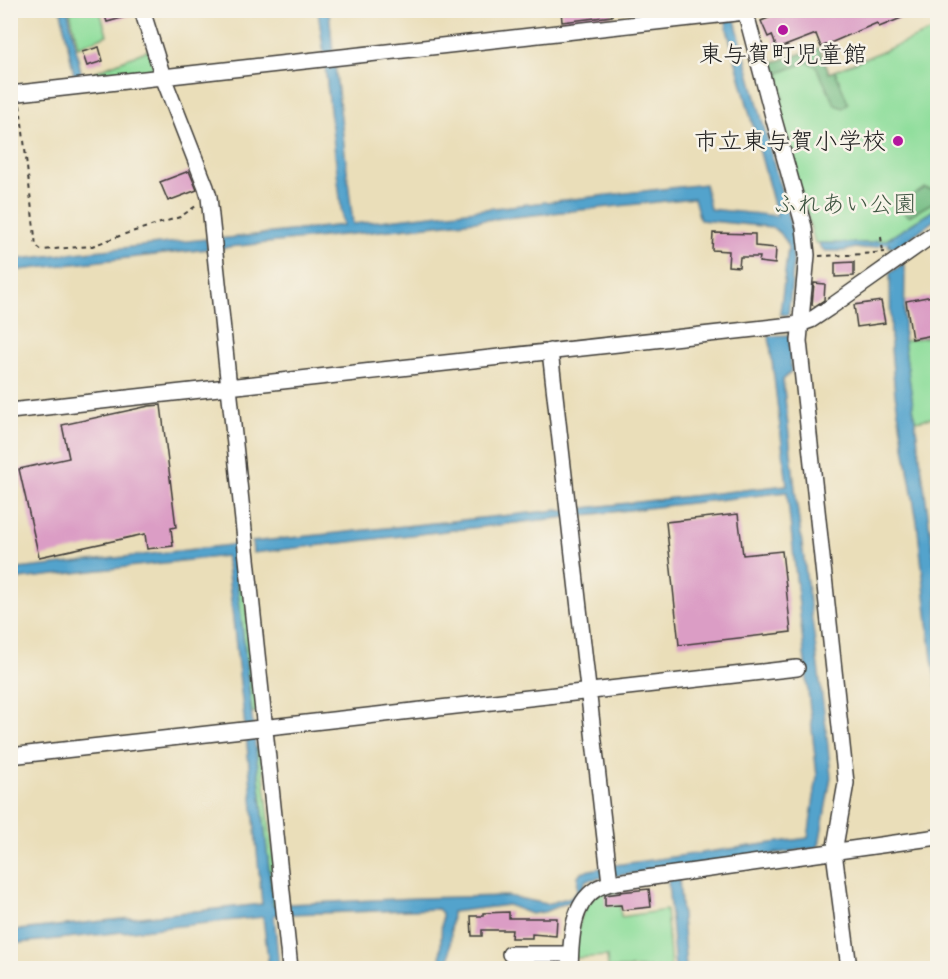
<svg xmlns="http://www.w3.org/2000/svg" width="948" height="979" font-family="Caveat,'Klee One',sans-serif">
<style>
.green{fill:#90de9c;stroke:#567d5c;stroke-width:1.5}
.forest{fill:#74bd84;stroke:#486c50;stroke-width:1.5}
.water{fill:#52a3cc;stroke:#376074;stroke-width:1.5}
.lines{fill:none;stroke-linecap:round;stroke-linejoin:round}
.stream{stroke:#52a3cc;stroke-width:3}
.building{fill:#db9dc5}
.minor-casing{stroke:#3b3934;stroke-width:18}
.path{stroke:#3b3934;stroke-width:2;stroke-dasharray:4.5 4.5;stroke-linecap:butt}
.minor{stroke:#fff;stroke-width:15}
.poi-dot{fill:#b5179e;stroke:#f7f3e8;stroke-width:2}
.labels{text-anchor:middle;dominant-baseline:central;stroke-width:5;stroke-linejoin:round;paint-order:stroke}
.poi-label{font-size:24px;fill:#1c1c1c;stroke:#f7f3e8}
.park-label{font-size:24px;fill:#3f5642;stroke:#f7f3e8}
</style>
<rect width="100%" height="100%" fill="#f7f3e8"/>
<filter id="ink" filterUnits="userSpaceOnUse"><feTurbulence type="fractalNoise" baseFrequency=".0167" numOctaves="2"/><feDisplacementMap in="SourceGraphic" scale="12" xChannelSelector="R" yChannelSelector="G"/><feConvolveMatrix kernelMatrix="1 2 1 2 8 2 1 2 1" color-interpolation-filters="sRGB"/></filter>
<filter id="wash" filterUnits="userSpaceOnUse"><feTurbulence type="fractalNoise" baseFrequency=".008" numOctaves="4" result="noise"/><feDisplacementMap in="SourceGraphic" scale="24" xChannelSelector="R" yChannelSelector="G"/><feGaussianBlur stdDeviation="1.35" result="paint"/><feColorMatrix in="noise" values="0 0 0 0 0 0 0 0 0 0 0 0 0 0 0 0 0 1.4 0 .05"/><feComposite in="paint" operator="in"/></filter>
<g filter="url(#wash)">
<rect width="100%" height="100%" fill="#eadeb9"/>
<path class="green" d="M70 11H100L107 35 78 47Z
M937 29V208L888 239 870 243H815L765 65 819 48 829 73Z
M148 50 154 68 149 73 75 80Z
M937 335V355L935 356 938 371 937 417 915 421 904 341Z
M240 553 258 711 252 713 234 554Z
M256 748 261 750 279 906H273Z
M618 887 621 917 666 910 671 968H608L607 956 575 958C577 934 578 902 604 890 608 889 614 888 618 887Z"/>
<path class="forest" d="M819 48 829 73 835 71 848 103 843 108 835 105 816 66 807 62 779 73 783 99 776 104 765 65Z
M925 188 937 191V200L909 216 902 211 904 200Z"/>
<path class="water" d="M61 11H68L82 77 75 80Z
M318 11H329L333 53 324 54Z
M726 20H735L790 223C796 254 792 284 788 315L780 314 788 248C785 237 781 233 771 227L700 220 694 198 220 248 219 239 343 225 325 66 335 65 353 224 705 184 710 209 777 216 727 29Z
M937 208V218L899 246 889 247 888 239Z
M206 239 208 249 11 271 10 260Z
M877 240 878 246 863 249 855 248 844 251H825L820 247 819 243H870Z
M903 264 905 266 904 341 937 580V689L932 659 917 521 895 394 891 348 890 273Z
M789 335 791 372 783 380 796 498 826 727 831 777 819 845 815 848 586 880 581 892 573 900 544 912 531 914 508 905 452 912 449 968H440L442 913 438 909 290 914 289 904 417 898 508 896 547 904 571 897 577 891 578 876 581 872 615 865 808 838 817 776 787 492 253 553 252 542 559 510 560 511 575 510 576 509 787 485 769 336Z
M239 544 240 553 234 555 253 726 245 727 226 556 11 580 10 570Z
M254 733 273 906H279L280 914 274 915 279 968H269L263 917 11 944 10 931 262 904 246 734Z
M679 878 686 968H675L668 880Z"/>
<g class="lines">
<path class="stream" d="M873 245 890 241"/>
</g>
<g id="blocks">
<path class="building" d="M103 10H133V15L107 22Z
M561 10H612V16L562 22Z
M788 10H919V11L879 27 877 23 821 47 816 34 777 49 772 35 768 37 761 21Z
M99 47 103 61 87 66 82 52Z
M189 171 197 190 168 201 160 182Z
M713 233 755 234V246L776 248 775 264 759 262 760 257H740L739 267 728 266 729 251 712 250Z
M854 262V276L835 277V263Z
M814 283 825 284 824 300 815 306 812 305Z
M938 295V334L912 339 906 301Z
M881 301 885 323 857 327 854 305Z
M161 405 176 527 171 528 173 546 147 549 145 534 39 557 19 469 69 458 62 425 149 406Z
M738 514 743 555 782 551 791 632 679 645 666 522Z
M649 889 651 907 622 910 621 905 605 906V895L620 893V892Z
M509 912V918H557L556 936 532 934V938H511L512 930H482V936H472L471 916H483V913Z"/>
</g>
</g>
<g filter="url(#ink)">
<use href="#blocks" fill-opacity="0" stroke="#3b3934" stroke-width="1.5"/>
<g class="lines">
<g class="minor-casing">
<path id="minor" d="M142 10 163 77 206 187 209 197 290 968
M745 10 774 120 804 227 807 255 799 341 846 783 834 852 849 968
M10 94 745 12
M550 351 610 883
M10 411 800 324 811 320 829 308 938 231
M10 756 797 668
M510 954H570
M570 968C571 941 571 905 596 889 600 886 606 885 610 883L938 837"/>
</g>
<path class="path" d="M20 105 36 246 41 250 92 246 125 234 180 217 196 206
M881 237 883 252
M819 256 849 255 885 252"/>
<use href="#minor" class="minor"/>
</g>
</g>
<g class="poi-dot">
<circle cx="783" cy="30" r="6"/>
<circle cx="898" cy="141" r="6"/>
</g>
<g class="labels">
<g class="poi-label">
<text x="783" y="54">東与賀町児童館</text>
<text x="886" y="141" text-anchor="end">市立東与賀小学校</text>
</g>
<g class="park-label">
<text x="845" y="204">ふれあい公園</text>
</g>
</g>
<rect width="948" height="979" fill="none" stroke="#f7f3e8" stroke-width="36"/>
</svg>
